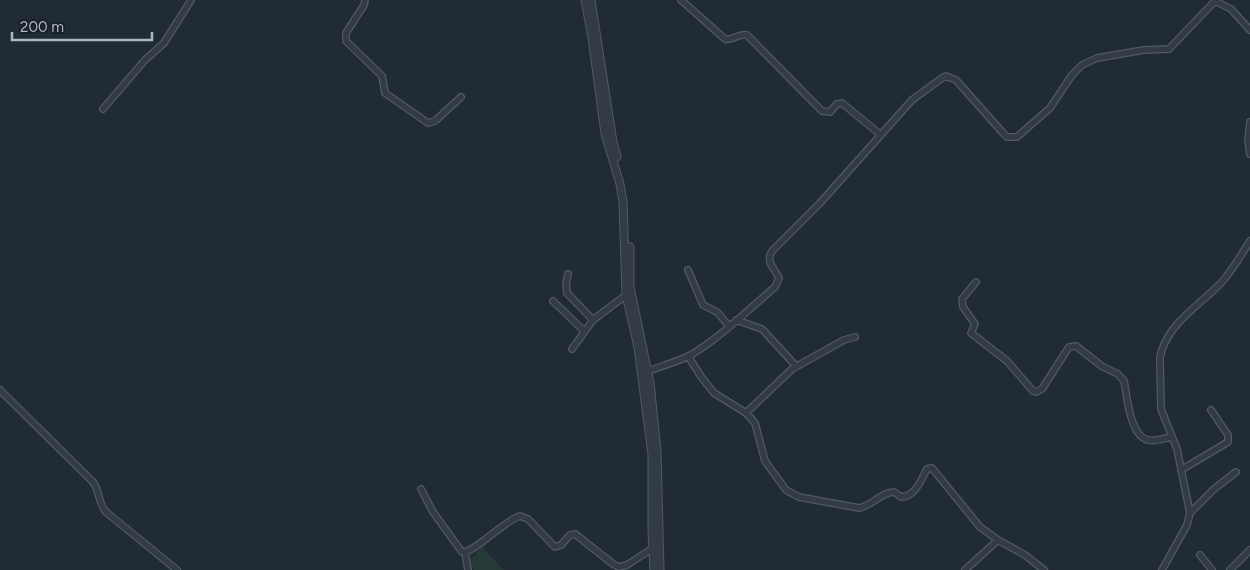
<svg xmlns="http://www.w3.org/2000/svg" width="1250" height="570" font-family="Figtree,sans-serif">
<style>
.green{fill:#253937}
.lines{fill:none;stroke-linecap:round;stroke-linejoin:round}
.minor-casing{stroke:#515a63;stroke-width:8}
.tertiary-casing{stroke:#515a63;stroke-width:9}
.minor{stroke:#333c45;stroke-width:5.5}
.tertiary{stroke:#333c45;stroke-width:7}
</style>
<rect width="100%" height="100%" fill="#202b34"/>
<path class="green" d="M482 547 504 570H474L469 562Z"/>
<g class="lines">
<g class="minor-casing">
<path id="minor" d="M365 0 364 5 346 33V41L382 76 385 93 428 123 435 121 461 97
M681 0 725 39C733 41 738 33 747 35L822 111 830 112 837 104 842 103 881 135
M1215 1 1231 9 1250 30
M103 109 145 60 164 43 191 0
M1250 122 1248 141 1250 154
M688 270 703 305 717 312 729 326
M568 274 566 284 567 293 593 320
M976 282 962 299 963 307 975 324 971 333 1007 361 1033 391 1036 392 1042 389 1069 347 1076 346 1103 367 1118 374 1124 381C1127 396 1130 436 1148 440 1155 442 1165 438 1172 437
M553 301 584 331
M736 320 762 329 796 366
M572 349 593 320 626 295
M688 356 702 378 714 393 746 413 755 423 765 461 786 490 799 497 859 508C872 506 881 492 894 492L901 497C915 497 921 480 927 469L932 468 980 527 998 540 1025 555 1044 570
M648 371C662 366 676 362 689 356 720 338 748 310 775 287L779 278C775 268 765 263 772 251L820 203 912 100 942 78 946 76 956 80 1003 133 1007 137H1017L1050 108 1072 75 1082 65 1097 58 1144 50 1169 49 1216 0
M0 390 93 482C100 491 98 503 106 512L177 570
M746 413 792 369 844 340 855 337
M1181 470 1228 442V435L1211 410
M421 489 433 512 462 552C475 553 503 521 520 516L528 519 555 547 561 545 570 535 575 534 613 564 619 567 627 565 653 548
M1190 513 1214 489 1236 472
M465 552 468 570
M1200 555 1212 570
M965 570 998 540
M1162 570 1187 525 1190 513 1177 449 1161 409 1160 358C1166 324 1199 306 1221 283 1232 271 1241 255 1250 241
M1230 570 1250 550"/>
</g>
<g class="tertiary-casing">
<path id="tertiary" d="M585 0 592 38 605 134 620 184 623 202 626 295 638 347 652 455V532L654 570
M591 0 613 142 617 157
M630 247V287L650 383 657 451 660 570"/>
</g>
<use href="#minor" class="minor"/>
<use href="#tertiary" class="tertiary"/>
</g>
<path d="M12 32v8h140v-8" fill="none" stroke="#adb7c2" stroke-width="2.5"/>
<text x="20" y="32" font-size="15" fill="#adb7c2" stroke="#192129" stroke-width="4" paint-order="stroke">200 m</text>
</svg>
